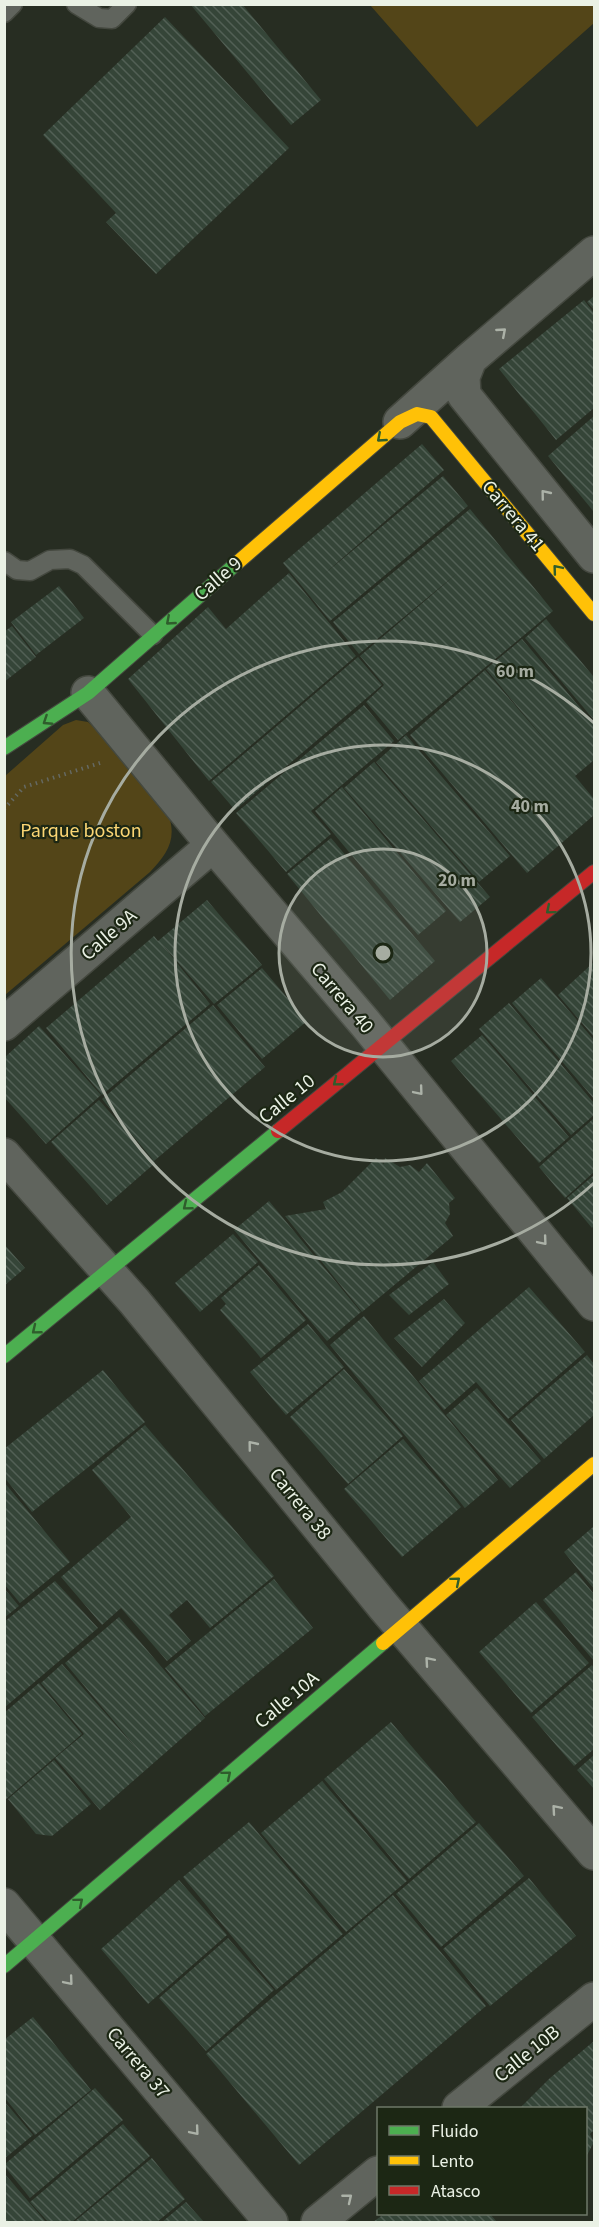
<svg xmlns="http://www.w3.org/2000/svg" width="599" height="2227" font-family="'Source Sans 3',sans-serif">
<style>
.park{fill:#534518}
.building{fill:url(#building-back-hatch)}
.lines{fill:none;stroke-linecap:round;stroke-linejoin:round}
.lane-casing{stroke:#44483f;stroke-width:21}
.street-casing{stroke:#44483f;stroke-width:36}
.fast-casing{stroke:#44483f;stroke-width:16}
.slow-casing{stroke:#44483f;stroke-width:16}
.jam-casing{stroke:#44483f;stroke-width:16}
.path{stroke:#656962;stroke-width:4;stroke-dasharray:1.5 4.5;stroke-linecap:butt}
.lane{stroke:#60645d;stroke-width:18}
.street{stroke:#60645d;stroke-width:33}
.fast{stroke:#4caf50;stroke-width:14}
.slow{stroke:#ffc107;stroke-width:14}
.jam{stroke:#c62828;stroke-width:14}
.oneway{stroke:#acb2a8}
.oneway2{stroke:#2f5d2c}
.ring{fill:none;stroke:#a6aca1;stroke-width:3}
.labels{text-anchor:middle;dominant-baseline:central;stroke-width:4.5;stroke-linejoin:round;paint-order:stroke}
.street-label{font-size:20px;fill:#eaf1e5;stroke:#1c2714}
.park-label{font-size:20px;fill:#fbd674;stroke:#1c2714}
.centre{fill:#a6aca1;stroke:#1c2714;stroke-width:3}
.ring-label{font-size:18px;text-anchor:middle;font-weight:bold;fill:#a6aca1;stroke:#1c2714;stroke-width:4.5;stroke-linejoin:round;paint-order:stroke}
</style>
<defs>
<pattern id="building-back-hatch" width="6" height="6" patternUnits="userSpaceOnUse" patternTransform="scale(1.5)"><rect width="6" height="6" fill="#354538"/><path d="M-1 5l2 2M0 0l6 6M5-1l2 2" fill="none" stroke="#526055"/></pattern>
</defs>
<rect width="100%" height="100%" fill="#272d22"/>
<path class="park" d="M370 5H592L594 7V23L477 127Z
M76 720 88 722 97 730 170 820C176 842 165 856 150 872L5 995V776L63 725Z"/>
<path class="building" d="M190 4H242L321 100 291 125Z
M165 17 289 148 156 274 106 222 116 213 43 135Z
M594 296V310L587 302Z
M584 300 594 313V408L556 440 499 369Z
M594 416V512L548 456Z
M422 444 444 470 323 575 443 476 468 506 330 621 283 563Z
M470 509 553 611 398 740 366 702 384 685 360 656 460 571 359 654 333 622Z
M289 573 356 656 209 781 128 679 208 607 226 629Z
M59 586 84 618 36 655 11 622Z
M546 619 593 676 594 675V720L525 638Z
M12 626 36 657 4 682V632Z
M522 639 594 724V760L575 776 594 799V815L527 873 410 735 485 670 556 753 486 669Z
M358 657 382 685 235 810 211 782Z
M364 705 394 741 311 811 331 834 286 872 236 813Z
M406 735 510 856 479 882 376 762Z
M374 762 490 897 460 922 344 788Z
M342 787 446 911 418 935 315 811Z
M331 838 435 961 390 1000 287 874Z
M207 900 262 965 214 1004 161 943 210 1004 102 1095 46 1028 154 936 158 941Z
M594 962V1037L558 995Z
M262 968 307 1021 262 1059 217 1005Z
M541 978 594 1040V1099L512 1003Z
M509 1003 594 1103V1115L571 1135 479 1029Z
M213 1005 265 1067 154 1161 102 1099Z
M39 1026 101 1095 46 1144 4 1097V1058Z
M482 1035 569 1137 539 1163 451 1061Z
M99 1100 155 1163 107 1205 51 1142Z
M594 1118V1172L565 1198 539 1167Z
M376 1158 384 1164 385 1158 400 1167 410 1165 419 1172 427 1163 455 1198 449 1203 450 1214 445 1223 453 1236 362 1312 285 1216 326 1209 323 1202 342 1192Z
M594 1175V1225L592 1228 567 1198Z
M269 1201 361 1312 327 1341 234 1230Z
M233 1234 258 1262 200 1312 175 1283Z
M4 1244 25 1268 4 1286Z
M433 1262 449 1284 409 1315 389 1295Z
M259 1265 306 1320 261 1358 220 1310 226 1304 221 1298Z
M529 1287 585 1352 508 1419 476 1382 444 1410 419 1381Z
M444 1299 465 1323 422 1367 394 1338Z
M364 1316 498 1480 465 1508 330 1345Z
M308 1324 344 1367 286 1415 250 1372Z
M587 1355 594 1364V1415L544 1459 511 1420Z
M344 1369 403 1436 348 1484 290 1417Z
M103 1370 145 1422 32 1512 4 1477V1449Z
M477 1388 541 1461 510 1488 446 1415Z
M145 1425 274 1576 210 1628 187 1600 169 1615 191 1641 167 1661 121 1608 102 1625 61 1577 131 1517 92 1470Z
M403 1439 461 1507 402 1557 344 1489Z
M4 1482 70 1562 20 1603 4 1584Z
M593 1527 594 1529V1589L564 1552Z
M576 1572 594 1594V1661L543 1600Z
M274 1579 313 1628 205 1716 165 1668Z
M55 1581 98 1628 4 1708V1622Z
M4 1588 19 1606 4 1618Z
M536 1602 589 1663 531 1713 479 1652Z
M119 1617 205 1718 100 1810 55 1758 84 1734 41 1683 62 1664 143 1756 65 1663Z
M592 1665 594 1668V1749L574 1766 532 1717Z
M39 1683 82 1734 4 1801V1713Z
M391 1722 476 1822 409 1879 324 1779Z
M594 1755V1789L577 1770Z
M54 1760 91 1804 52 1836 36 1834 8 1799Z
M322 1781 407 1881 346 1932 261 1833Z
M249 1822 343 1934 276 1990 183 1877Z
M479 1823 524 1876 441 1947 396 1894Z
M529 1878 576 1936 490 2006 443 1949Z
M179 1880 227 1935 148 2004 101 1949Z
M393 1895 486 2006 299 2165 206 2054Z
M228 1938 274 1990 206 2051 159 1998Z
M33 2017 91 2090 35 2135 4 2097V2040Z
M594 2041V2130L590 2134 594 2142 586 2157V2108H520L550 2078Z
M95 2088 123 2120 30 2198 5 2167V2164Z
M4 2101 33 2135 4 2159Z
M123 2124 150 2156 72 2222H48L30 2202Z
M152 2158 185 2199 157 2222H74Z
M4 2173 46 2222H4Z
M186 2202 204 2222H162Z
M384 2214H490L497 2222H373Z"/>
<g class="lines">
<g class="lane-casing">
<path id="lane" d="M76 4 99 18 112 19 127 4
M4 13 13 4
M4 561 17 570 30 571 50 560 70 559 83 565 153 635"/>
</g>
<g class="street-casing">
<path id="street" d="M594 253 470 359 463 377 464 395 594 556
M400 422 470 359
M88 693 213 845 365 1023 594 1304
M4 1024 213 845
M4 1155 134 1301 384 1607 594 1853
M4 1905 271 2222
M459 2108 594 1999
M318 2222 378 2173"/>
</g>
<g class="fast-casing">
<path id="fast" d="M4 748 88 693 237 563
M4 1356 278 1131
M4 1966 383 1643"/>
</g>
<g class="slow-casing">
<path id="slow" d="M237 563 400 422 417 414 431 417 594 614
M383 1643 594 1464"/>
</g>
<g class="jam-casing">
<path id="jam" d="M278 1131 594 872"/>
</g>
<path class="path" d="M4 809 24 787 100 763"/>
<use href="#lane" class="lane"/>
<use href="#street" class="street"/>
<use href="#fast" class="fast"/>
<use href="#slow" class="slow"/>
<use href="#jam" class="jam"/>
</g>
<defs><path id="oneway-chevron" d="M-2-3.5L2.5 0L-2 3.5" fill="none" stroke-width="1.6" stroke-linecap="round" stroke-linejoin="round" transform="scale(1.5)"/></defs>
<g class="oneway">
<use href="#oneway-chevron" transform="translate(502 332) rotate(-41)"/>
<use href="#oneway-chevron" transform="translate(545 494) rotate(-129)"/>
<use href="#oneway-chevron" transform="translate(419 1091) rotate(50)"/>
<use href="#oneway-chevron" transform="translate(543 1241) rotate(50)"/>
<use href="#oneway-chevron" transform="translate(252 1445) rotate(-129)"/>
<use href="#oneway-chevron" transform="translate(429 1661) rotate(-131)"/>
<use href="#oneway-chevron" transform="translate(556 1809) rotate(-131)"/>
<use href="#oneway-chevron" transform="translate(69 1981) rotate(50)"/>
<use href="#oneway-chevron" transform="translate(195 2131) rotate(50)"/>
<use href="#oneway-chevron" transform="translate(348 2198) rotate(-39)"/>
</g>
<g class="oneway2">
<use href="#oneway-chevron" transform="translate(381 438) rotate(139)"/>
<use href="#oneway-chevron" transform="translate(557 569) rotate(-130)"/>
<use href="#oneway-chevron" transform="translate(170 621) rotate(139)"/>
<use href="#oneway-chevron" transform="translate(47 721) rotate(147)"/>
<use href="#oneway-chevron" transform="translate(550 910) rotate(140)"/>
<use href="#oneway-chevron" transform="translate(337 1082) rotate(141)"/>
<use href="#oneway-chevron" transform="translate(187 1206) rotate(141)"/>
<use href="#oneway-chevron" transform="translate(36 1330) rotate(141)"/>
<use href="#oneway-chevron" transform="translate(456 1581) rotate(-40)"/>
<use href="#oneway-chevron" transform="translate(227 1775) rotate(-40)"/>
<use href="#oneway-chevron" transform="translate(79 1902) rotate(-40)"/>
</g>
<circle cx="383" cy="953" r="104" fill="#a6aca1" fill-opacity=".12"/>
<g class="ring">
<circle cx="383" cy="953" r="104"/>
<circle cx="383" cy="953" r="208"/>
<path d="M594 1183A312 312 0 1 1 594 723"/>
</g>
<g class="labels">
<g class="street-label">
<text transform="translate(513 516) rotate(50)">Carrera 41</text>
<text transform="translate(218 579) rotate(-41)">Calle 9</text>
<text transform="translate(109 935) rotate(-41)">Calle 9A</text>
<text transform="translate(342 998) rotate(50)">Carrera 40</text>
<text transform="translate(287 1099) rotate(-39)">Calle 10</text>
<text transform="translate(300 1504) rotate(51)">Carrera 38</text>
<text transform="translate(287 1700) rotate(-40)">Calle 10A</text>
<text transform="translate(527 2054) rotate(-39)">Calle 10B</text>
<text transform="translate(138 2063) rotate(50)">Carrera 37</text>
</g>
<g class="park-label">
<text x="81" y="831">Parque boston</text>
</g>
</g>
<circle cx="383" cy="953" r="9" class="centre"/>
<g class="ring-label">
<text x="515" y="677">60 m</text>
<text x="530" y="812">40 m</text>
<text x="457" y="886">20 m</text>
</g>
<rect width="599" height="2227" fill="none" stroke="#eaf1e5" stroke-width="12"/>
<rect x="377" y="2107" width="210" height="108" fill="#1c2714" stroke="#6e7868" stroke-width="1.5"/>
<rect x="389" y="2126" width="30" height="9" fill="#4caf50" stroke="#6e7868" stroke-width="1.5"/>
<text x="431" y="2137" font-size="18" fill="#eaf1e5">Fluido</text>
<rect x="389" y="2156" width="30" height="9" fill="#ffc107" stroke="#6e7868" stroke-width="1.5"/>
<text x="431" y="2167" font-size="18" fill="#eaf1e5">Lento</text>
<rect x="389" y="2186" width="30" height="9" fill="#c62828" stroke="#6e7868" stroke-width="1.5"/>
<text x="431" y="2197" font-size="18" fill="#eaf1e5">Atasco</text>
</svg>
